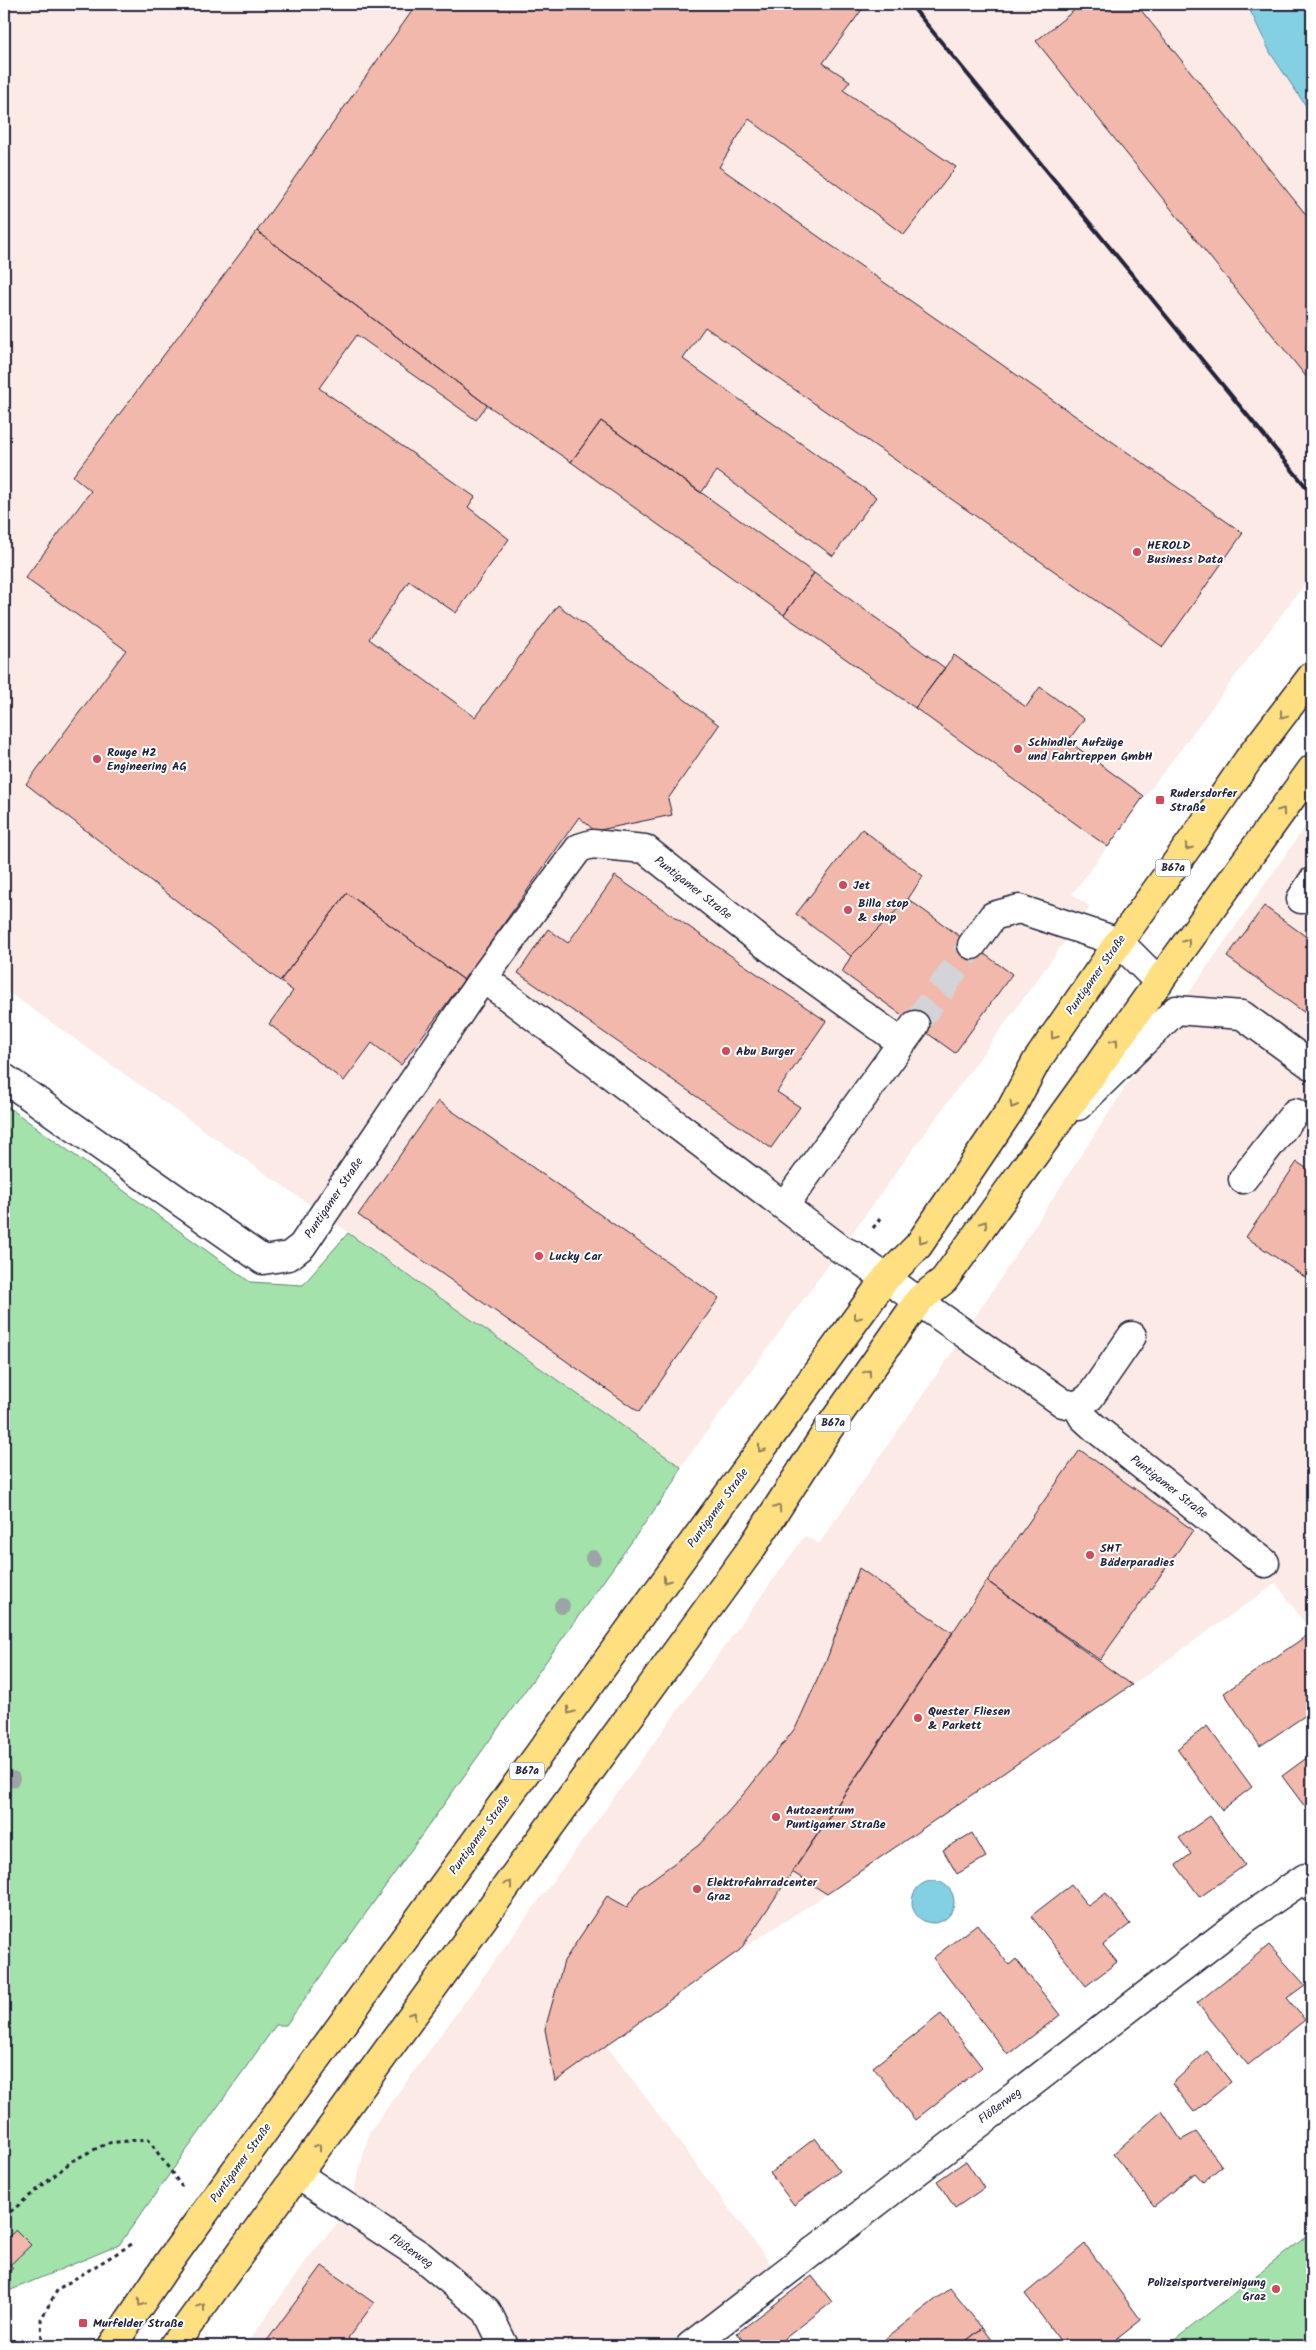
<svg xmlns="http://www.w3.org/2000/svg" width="1316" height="2350" font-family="Kalam,sans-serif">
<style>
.built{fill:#fbeae6}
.green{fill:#a3e2aa;stroke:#628272}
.water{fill:#84d0e3;stroke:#5d8aa0}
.building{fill:#f2b8ac;stroke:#22223b}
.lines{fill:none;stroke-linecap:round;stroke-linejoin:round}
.minor-tunnel{stroke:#d3d3d8;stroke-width:28;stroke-dasharray:28 14;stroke-linecap:butt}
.minor-casing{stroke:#22223b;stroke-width:31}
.major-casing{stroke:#22223b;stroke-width:31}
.path{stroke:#22223b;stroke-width:3;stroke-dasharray:4 4;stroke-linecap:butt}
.minor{stroke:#fff;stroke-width:28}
.major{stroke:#ffdf80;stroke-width:28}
.rail{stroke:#22223b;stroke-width:4}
.tree{fill:#9ba5a5}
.oneway{stroke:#90805e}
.poi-dot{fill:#d1495b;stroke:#fff;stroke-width:2}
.labels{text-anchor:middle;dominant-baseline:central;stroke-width:4;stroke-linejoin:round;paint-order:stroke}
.shield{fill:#fff;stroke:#646476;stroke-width:1}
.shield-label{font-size:11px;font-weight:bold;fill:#22223b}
.poi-label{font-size:12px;font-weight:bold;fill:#22223b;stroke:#fff;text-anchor:start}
.street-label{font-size:12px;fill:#22223b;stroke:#fff}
</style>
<rect width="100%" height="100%" fill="#fff"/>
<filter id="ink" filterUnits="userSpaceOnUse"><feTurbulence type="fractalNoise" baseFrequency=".02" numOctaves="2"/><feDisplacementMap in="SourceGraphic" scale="10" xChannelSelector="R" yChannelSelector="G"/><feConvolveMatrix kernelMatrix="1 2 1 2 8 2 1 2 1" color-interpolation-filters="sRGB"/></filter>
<g filter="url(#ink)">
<path class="built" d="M4 4H1247L1271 54 1312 115V574L1072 894 1090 907 681 1467 4 989Z
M1312 817V1633L1276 1583 1132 1685 827 1894 740 1950 606 2045 780 2276 690 2346H245L309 2257 349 2209 369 2133 805 1536 819 1544 947 1360 1163 1030Z"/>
<path class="green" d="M4 1104 250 1282 303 1285 348 1233 681 1467 675 1481 286 2025H276L119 2245 4 2293Z
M1312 2232V2346H1167Z"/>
<path class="water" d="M1247 4H1312V115L1271 54Z
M912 1902a21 21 0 1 1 42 0a21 21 0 1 1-42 0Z"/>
<path class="building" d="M417 4H866L823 63 850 81 843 90 956 167 904 235 749 119 719 167 1243 533 1163 647 705 327 683 359 876 497 833 556 717 471 701 493 601 421 571 462 487 405 257 231Z
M1082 4H1136L1312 222V384L1036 41Z
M257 231 487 405 476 420 357 335 319 388 475 497 468 507 509 539 456 613 409 581 369 639 475 717 558 605 719 725 668 799 672 815 595 831 579 817 464 980 347 893 280 981 26 784 126 650 25 578 91 491 73 476Z
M601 421 814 573 784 615 571 462Z
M814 573 945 668 915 708 784 615Z
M954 655 1026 707 1040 687 1084 719 1068 741 1144 796 1108 847 915 708Z
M862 829 923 876 908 899 851 956 796 914Z
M615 876 826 1021 777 1092 800 1107 771 1148 518 973 548 929 568 943Z
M347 893 464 980 401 1065 372 1043 344 1081 269 1024 293 991 280 981Z
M908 899 1012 974 955 1053 842 972 851 956Z
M1264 906 1312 941V1018L1227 957Z
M438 1101 719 1298 639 1412 358 1215Z
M1297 1162 1312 1172V1282L1246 1237Z
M1312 1350V1364L1305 1360Z
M1080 1450 1193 1530 1100 1660 987 1581Z
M859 1568 953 1633 740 1950 555 2082 545 2029 564 1961 607 1896 627 1907 640 1888 699 1845 748 1789 796 1727 828 1656Z
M987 1581 1132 1685 827 1894 792 1872Z
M1309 1634 1312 1639V1711L1260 1746 1224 1693Z
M1207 1726 1252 1787 1222 1810 1177 1749Z
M1312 1754V1813L1311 1815 1282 1776Z
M1210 1816 1245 1865 1200 1897 1176 1865 1191 1854 1179 1838Z
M972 1833 986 1857 957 1874 943 1850Z
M1071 1885 1088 1906 1106 1893 1130 1924 1103 1945 1117 1962 1086 1986 1031 1916Z
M977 1924 1009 1965 1016 1959 1060 2015 1008 2055 933 1958Z
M1269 1945 1305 1985 1287 1998 1305 2020 1248 2065 1197 2003Z
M941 2014 982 2067 915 2120 873 2067Z
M1207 2051 1231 2082 1194 2112 1172 2084Z
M1162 2111 1181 2140 1196 2132 1222 2166 1203 2182 1195 2173 1154 2206 1113 2154Z
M815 2138 840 2171 794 2205 770 2173Z
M966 2161 984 2188 955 2208 937 2181Z
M16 2230 31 2245 10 2265 4 2258V2241Z
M1085 2244 1141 2320 1108 2346H1064L1025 2294Z
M4 2258 13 2268 4 2276Z
M322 2266 374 2303 348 2338 359 2346H263Z
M812 2276 832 2302 775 2346H747L737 2333Z
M950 2288 982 2328 960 2346H891L885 2339Z
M982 2328 996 2346H960Z"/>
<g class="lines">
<path class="minor-tunnel" d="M915 1025 972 945"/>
<g class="minor-casing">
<path id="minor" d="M1301 899 1312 882
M972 945 993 916 1019 909 1119 942 1159 982
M483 978 842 1250 853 1255 1063 1403 1077 1406 1090 1397 1132 1336
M4 1078 263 1260 289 1256 302 1246 483 978 579 848 592 844 645 849 766 945 902 1043
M1078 1106 1176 1010 1242 1015 1312 1066
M1243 1179 1295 1113
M784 1206 915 1025
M1077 1406 1083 1417 1095 1428 1265 1563
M298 2175 421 2256 487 2311 504 2346
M690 2346 1245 1919 1305 1878 1312 1887"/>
</g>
<g class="major-casing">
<path id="major" d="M112 2346 168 2263 886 1278 918 1246 1011 1109 1036 1062 1119 942 1202 827 1248 760 1312 676
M173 2346 751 1549 827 1431 919 1300 944 1280 1312 769"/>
</g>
<path class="path" d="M873 1228 882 1216
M4 2217 72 2161 107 2143 148 2139 182 2187
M42 2346 41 2319 58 2289 132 2244"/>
<use href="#minor" class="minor"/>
<use href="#major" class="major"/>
<path class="rail" d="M910 4 1312 494"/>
</g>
<g class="tree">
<circle cx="593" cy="1558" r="8"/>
<circle cx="562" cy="1606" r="8"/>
<circle cx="12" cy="1779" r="8"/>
</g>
<defs><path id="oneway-chevron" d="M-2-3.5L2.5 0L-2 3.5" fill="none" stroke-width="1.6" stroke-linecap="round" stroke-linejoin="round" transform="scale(1.25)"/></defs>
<g class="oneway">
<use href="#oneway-chevron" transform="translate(1283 715) rotate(127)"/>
<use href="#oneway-chevron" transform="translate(1282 811) rotate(-54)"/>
<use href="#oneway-chevron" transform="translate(1188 847) rotate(126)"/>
<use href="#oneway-chevron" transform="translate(1187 942) rotate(-54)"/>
<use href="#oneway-chevron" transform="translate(1054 1036) rotate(125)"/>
<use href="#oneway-chevron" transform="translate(1115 1042) rotate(-54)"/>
<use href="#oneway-chevron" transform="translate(1013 1105) rotate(120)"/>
<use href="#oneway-chevron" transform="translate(984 1224) rotate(-54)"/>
<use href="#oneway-chevron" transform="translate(922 1240) rotate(125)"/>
<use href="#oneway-chevron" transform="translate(857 1317) rotate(126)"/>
<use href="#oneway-chevron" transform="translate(868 1373) rotate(-55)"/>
<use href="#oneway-chevron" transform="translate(761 1449) rotate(126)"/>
<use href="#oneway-chevron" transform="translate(778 1508) rotate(-57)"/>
<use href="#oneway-chevron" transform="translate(666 1580) rotate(126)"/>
<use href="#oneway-chevron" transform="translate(570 1711) rotate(126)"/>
<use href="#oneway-chevron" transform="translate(509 1884) rotate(-54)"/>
<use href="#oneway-chevron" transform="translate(413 2015) rotate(-54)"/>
<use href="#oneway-chevron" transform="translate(318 2147) rotate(-54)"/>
<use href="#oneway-chevron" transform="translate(141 2303) rotate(124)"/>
<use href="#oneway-chevron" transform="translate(202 2307) rotate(-54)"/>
</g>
</g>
<g class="poi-dot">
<circle cx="1137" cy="552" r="5"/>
<circle cx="1018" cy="749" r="5"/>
<circle cx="97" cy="759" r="5"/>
<rect x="1155" y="795" width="10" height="10" rx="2.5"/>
<circle cx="843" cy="885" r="5"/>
<circle cx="848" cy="910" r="5"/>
<circle cx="726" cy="1051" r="5"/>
<circle cx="539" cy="1256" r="5"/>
<circle cx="1090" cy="1555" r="5"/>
<circle cx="918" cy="1718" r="5"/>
<circle cx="776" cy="1817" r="5"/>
<circle cx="697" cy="1889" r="5"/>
<circle cx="1276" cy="2289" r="5"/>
<rect x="78" y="2318" width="10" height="10" rx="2.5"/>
</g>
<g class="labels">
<g class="shield">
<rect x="1155.5" y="859.5" width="35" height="17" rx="4"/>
<rect x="815.5" y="1414.5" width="35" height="17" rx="4"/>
<rect x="509.5" y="1762.5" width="35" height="17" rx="4"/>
</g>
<g class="shield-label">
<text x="1173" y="868">B67a</text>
<text x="833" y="1423">B67a</text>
<text x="527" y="1771">B67a</text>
</g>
<g class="poi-label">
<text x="1147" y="545">HEROLD<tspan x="1147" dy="14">Business Data</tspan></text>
<text x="1028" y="742">Schindler Aufzüge<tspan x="1028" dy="14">und Fahrtreppen GmbH</tspan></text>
<text x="107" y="752">Rouge H2<tspan x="107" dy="14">Engineering AG</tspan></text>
<text x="1170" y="793">Rudersdorfer<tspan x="1170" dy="14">Straße</tspan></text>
<text x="853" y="885">Jet</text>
<text x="858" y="903">Billa stop<tspan x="858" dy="14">&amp; shop</tspan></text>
<text x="736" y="1051">Abu Burger</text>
<text x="549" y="1256">Lucky Car</text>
<text x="1100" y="1548">SHT<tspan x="1100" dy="14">Bäderparadies</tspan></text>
<text x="928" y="1711">Quester Fliesen<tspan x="928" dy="14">&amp; Parkett</tspan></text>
<text x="786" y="1810">Autozentrum<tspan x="786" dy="14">Puntigamer Straße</tspan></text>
<text x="707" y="1882">Elektrofahrradcenter<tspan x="707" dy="14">Graz</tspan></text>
<text x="1266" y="2282" text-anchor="end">Polizeisportvereinigung<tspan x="1266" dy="14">Graz</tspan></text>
<text x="93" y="2323">Murfelder Straße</text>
</g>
<g class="street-label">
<text transform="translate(693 888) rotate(38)">Puntigamer Straße</text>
<text transform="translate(1096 975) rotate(-55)">Puntigamer Straße</text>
<text transform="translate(334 1198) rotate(-56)">Puntigamer Straße</text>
<text transform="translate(1169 1487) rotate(38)">Puntigamer Straße</text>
<text transform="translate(718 1508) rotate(-54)">Puntigamer Straße</text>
<text transform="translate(480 1835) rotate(-54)">Puntigamer Straße</text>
<text transform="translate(1000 2106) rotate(-37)">Flößerweg</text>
<text transform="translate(241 2163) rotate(-54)">Puntigamer Straße</text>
<text transform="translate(411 2251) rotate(35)">Flößerweg</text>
</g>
</g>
<rect width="1316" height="2350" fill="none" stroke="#fff" stroke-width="20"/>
<rect x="10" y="10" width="1296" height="2330" fill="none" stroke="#22223b" stroke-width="2" filter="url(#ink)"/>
</svg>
